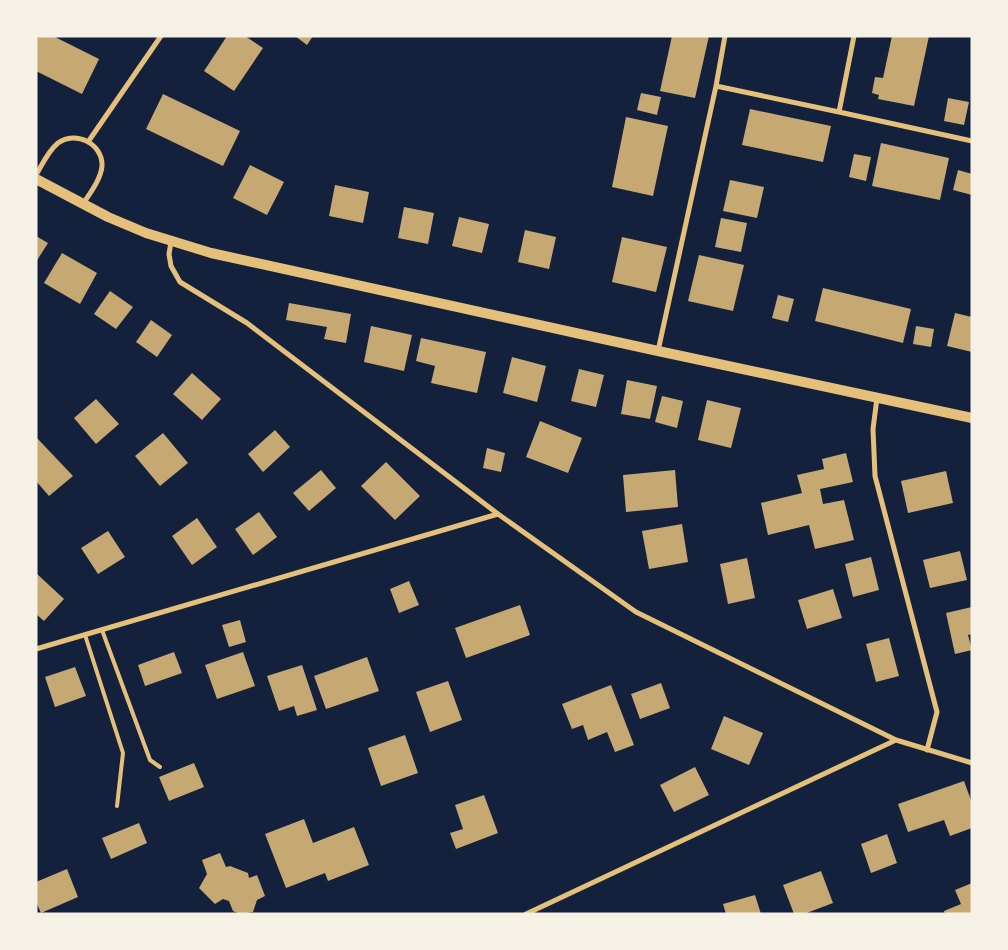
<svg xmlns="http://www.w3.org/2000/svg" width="1008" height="950" font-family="'Source Serif 4',serif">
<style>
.building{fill:#c6a872}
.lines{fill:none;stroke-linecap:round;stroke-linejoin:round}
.service{stroke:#e5c07b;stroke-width:4}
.minor{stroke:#e5c07b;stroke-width:5}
.secondary{stroke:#e5c07b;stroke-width:10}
</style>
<rect width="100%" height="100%" fill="#14213d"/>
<path class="building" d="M36 36H53L99 59 82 94 36 71Z
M227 36H245L263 48 234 91 204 71Z
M295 36H313L307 45Z
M672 36H709L695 98 660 91Z
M892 36H929L914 106 878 99 879 95 872 93 875 77 883 78Z
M641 93 661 97 657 115 637 110Z
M163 94 240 131 223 166 146 129Z
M948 98 969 102 964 125 944 121Z
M750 109 831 126 823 162 742 145Z
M626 117 668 126 653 196 612 187Z
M881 143 949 158 940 200 872 186Z
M854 154 871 157 866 181 849 177Z
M250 165 284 182 267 215 233 198Z
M958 170 972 174V195L953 190Z
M730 180 764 187 757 218 723 211Z
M335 185 369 192 363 223 329 216Z
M404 207 434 213 428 244 398 238Z
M459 217 489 224 482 253 452 246Z
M721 218 747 223 741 252 715 247Z
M525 230 556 237 549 269 518 262Z
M36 236 48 243 36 262Z
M622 237 667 247 656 292 612 282Z
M62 253 97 273 80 304 44 283Z
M699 255 744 265 733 311 688 301Z
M823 288 911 309 903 343 815 321Z
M110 291 133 307 116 329 94 314Z
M778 295 794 299 788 322 772 318Z
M289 303 351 314 346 343 324 339 327 327 286 320Z
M955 313 972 317V352L947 346Z
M151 320 172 335 157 357 136 342Z
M371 326 412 335 404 371 364 362Z
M916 326 934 329 931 347 913 344Z
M421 338 486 352 477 393 431 383 435 366 416 361Z
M512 357 546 366 537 402 503 393Z
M579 369 604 375 596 407 571 401Z
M192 373 221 399 202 420 173 394Z
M627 380 657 386 650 419 621 414Z
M662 396 683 401 677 428 655 422Z
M96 399 119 424 96 444 74 418Z
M707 400 741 408 731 448 698 440Z
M540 421 582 438 568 473 526 457Z
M275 430 290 447 263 472 248 454Z
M163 433 188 463 160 486 135 456Z
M36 437 73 476 49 496 36 481Z
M487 448 505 453 501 472 483 468Z
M846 453 853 482 820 489 823 504 844 500 854 540 815 549 809 525 768 535 761 503 802 493 797 475 824 469 822 459Z
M386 462 420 496 395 520 361 486Z
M321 470 336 488 309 511 293 493Z
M675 470 678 507 626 512 623 475Z
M946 471 953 503 908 513 901 481Z
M259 512 277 537 253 555 235 529Z
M197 518 217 547 192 565 172 536Z
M682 524 688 562 649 569 642 531Z
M108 531 125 557 98 574 81 548Z
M960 551 967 580 930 588 923 560Z
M871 557 879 590 853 597 845 564Z
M747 558 755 598 728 604 720 564Z
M36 573 64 599 44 621 36 614Z
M409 581 419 605 399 613 390 589Z
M833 589 842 618 807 629 798 600Z
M520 605 530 635 466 658 455 628Z
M972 607V634L968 635 972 650 955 654 946 613Z
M240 620 246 642 229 647 222 625Z
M889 638 899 676 876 682 866 644Z
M174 652 182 673 145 686 138 665Z
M243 652 255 686 217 699 205 665Z
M367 657 379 691 326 709 314 676Z
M302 665 317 710 297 716 294 706 279 711 267 676Z
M75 667 86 696 55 707 45 677Z
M448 681 462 720 430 732 416 692Z
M661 683 670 708 640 719 631 694Z
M611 685 634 745 615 752 607 732 588 740 583 725 572 729 562 704Z
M724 716 763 733 749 765 711 749Z
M405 735 418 773 381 786 368 748Z
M194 763 204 787 169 801 159 777Z
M695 767 709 795 674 812 660 785Z
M964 781 972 803V828L950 836 944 820 908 832 898 804Z
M484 795 498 833 456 849 450 833 463 829 455 805Z
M304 819 313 843 354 827 369 865 328 881 325 873 286 888 265 834Z
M139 823 147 843 111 859 102 838Z
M887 834 897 863 871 873 861 844Z
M220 853 226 867 230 866 248 873 249 878 257 875 265 896 257 900 253 912 240 914 233 911 229 901 223 899 215 904 199 888 207 874 202 860Z
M67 869 78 897 41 913 36 902V882Z
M821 871 833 903 804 914H794L783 885Z
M972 883V914H945L944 911 961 904 955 890Z
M755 895 761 914H726L723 904Z"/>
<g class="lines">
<path class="service" d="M102 630 150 760 160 767
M85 635 123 753 117 806"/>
<path class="minor" d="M725 36 716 86 839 112 854 36
M839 112 972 141
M88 142 161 36
M36 175C42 165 48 151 58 143 76 130 103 144 102 166 101 179 90 193 83 204
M171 242 169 254 171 266 180 282 247 323 498 514 636 612 896 740 972 763
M658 351 716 86
M877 398 873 429 875 476 937 712 927 750
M36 649 498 514
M526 914 896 740"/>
<path class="secondary" d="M36 179 108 217 146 233 211 253 658 351 972 418"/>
</g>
<rect width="1008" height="950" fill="none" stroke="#f6f1e7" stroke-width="75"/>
</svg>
